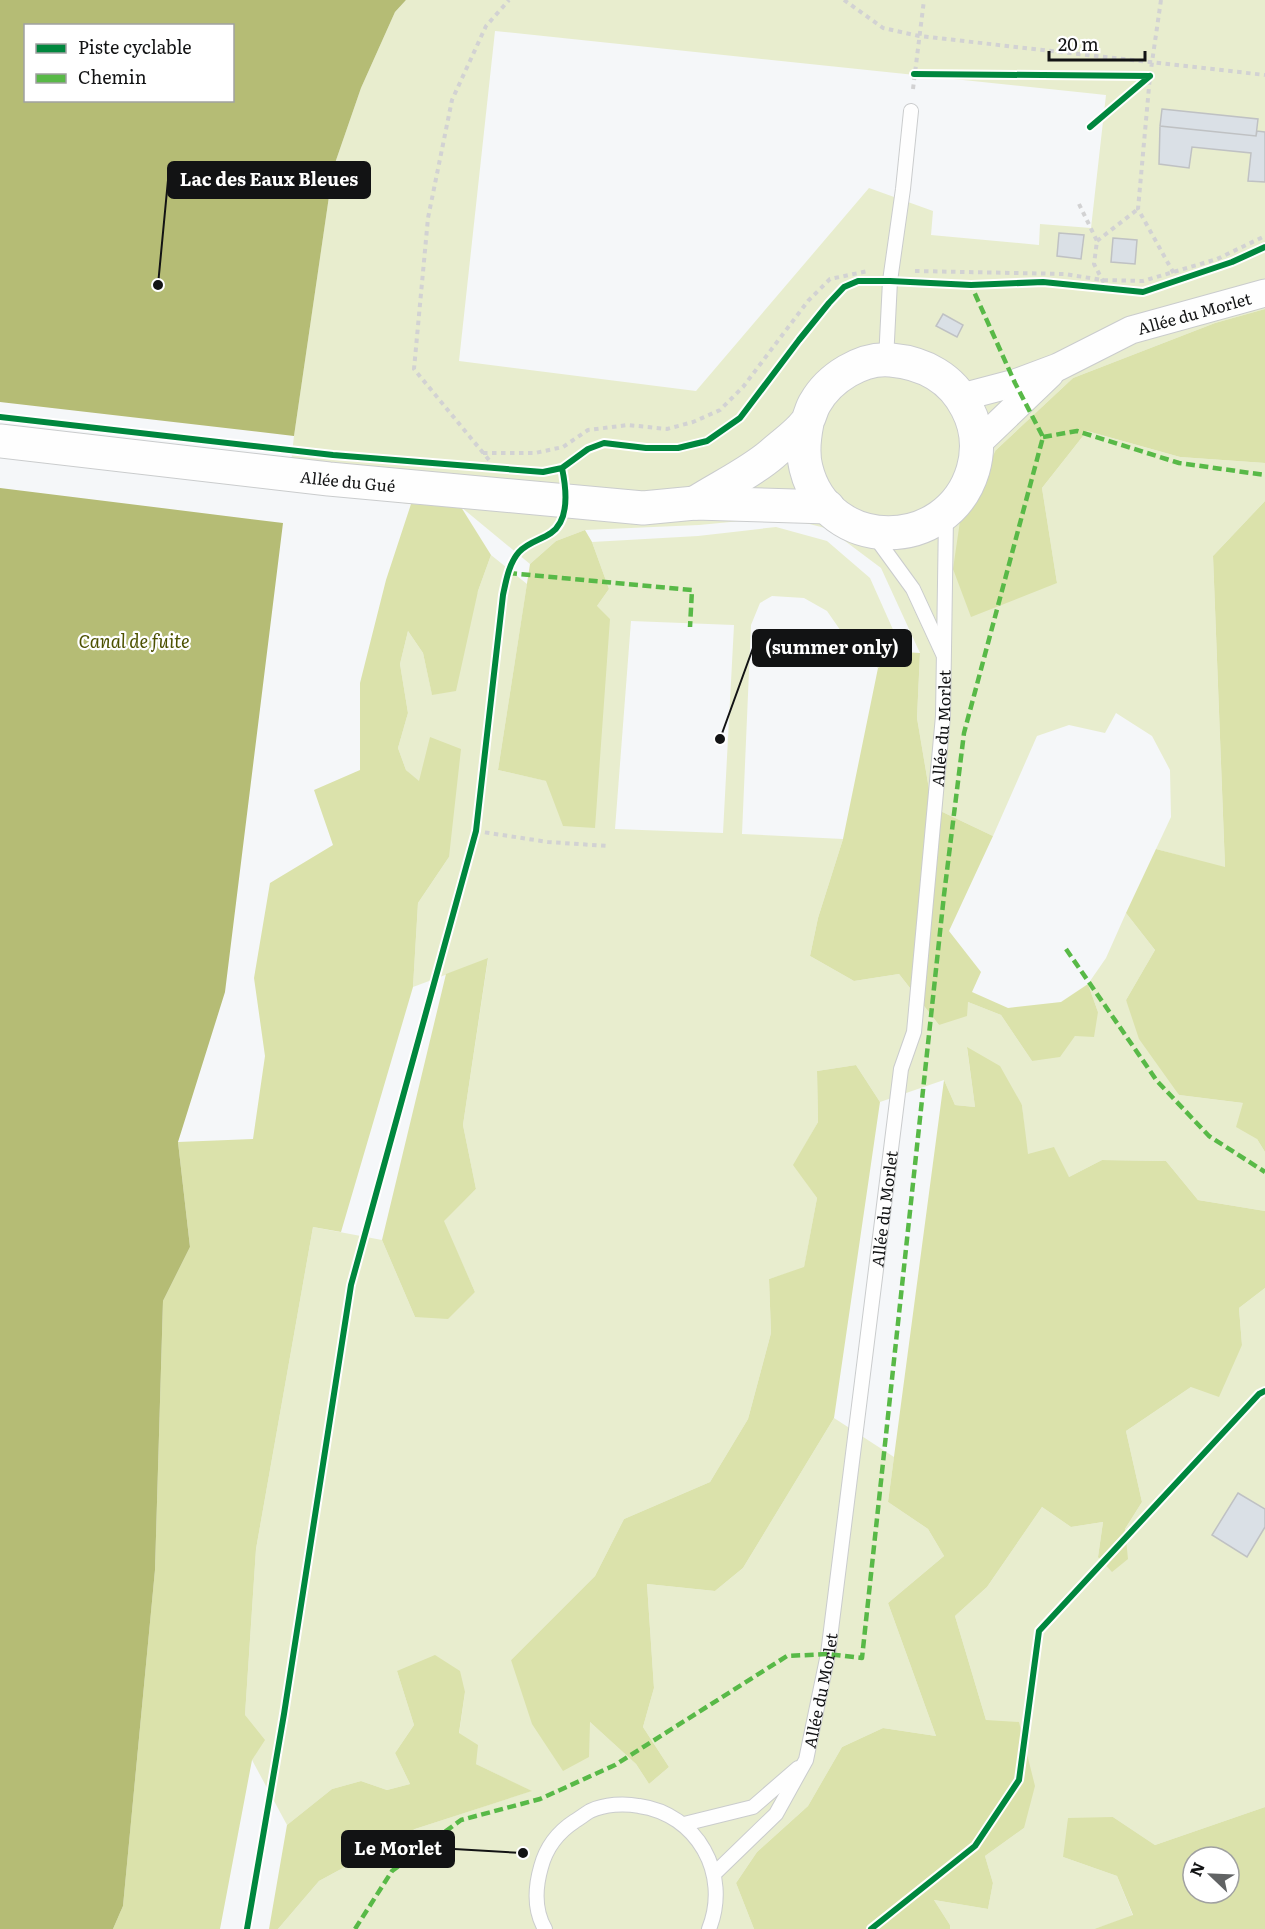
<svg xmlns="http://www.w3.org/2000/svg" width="1265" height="1929" font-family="Literata,serif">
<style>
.green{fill:#e8edce;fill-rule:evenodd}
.forest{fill:#dbe2ab;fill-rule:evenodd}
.water{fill:#b5bc75;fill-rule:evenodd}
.building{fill:#dae0e6;stroke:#bfc1c3;stroke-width:1.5}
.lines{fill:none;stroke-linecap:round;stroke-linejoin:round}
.service-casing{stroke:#cacccd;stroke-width:16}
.minor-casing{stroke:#cacccd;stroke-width:29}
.tertiary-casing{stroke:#cacccd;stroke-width:35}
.path{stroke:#d2d2d3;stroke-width:4;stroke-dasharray:4.5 4.5;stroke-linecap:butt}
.service{stroke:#fefefe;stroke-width:14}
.minor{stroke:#fefefe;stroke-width:27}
.tertiary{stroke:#fefefe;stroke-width:33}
.quiet{stroke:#58b947;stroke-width:4.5;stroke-dasharray:9 4.5;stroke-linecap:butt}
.cycleway-casing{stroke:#fff;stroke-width:10}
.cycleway{stroke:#00873e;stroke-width:6}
.labels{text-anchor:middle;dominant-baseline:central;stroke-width:4.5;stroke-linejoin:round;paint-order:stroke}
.street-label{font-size:16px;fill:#121314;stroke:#fff}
.water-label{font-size:18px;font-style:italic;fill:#4c5100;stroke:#fff}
.leader{fill:none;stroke:#121314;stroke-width:2}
.callout-dot{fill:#121314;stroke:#fff;stroke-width:2}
.callout{fill:#121314;stroke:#121314;stroke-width:2}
.callout-label{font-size:18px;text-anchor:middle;font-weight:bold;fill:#fff}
</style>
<rect width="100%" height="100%" fill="#f5f7f9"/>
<path class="green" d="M406 0H1265V309L1215 323 1073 378 996 450 1057 583 1042 488 1087 431 1180 457 1265 463V501L1213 556 1225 868 1156 849 1171 817 1170 770 1152 736 1116 713 1105 733 1069 725 1037 736 993 836 932 807 917 718 920 653 881 568 829 529 782 517 699 525 585 530 556 541 530 564 461 507 411 504 288 489 294 436 333 169 361 88 395 12ZM495 31 1106 95 1091 228 1040 224 1039 245 931 235 933 211 869 188 696 391 459 361Z
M776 527 827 541 870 578 903 652 878 668 852 647 827 611 804 598 772 596 760 603 751 625 742 834 843 839 818 918 810 956 854 981 899 974 939 1025 968 1002 1001 1015 1032 1061 1075 1036 1098 1012 1088 984 1106 958 1126 913 1155 950 1126 1000 1179 1095 1243 1103 1257 1139 1265 1152V1211L1198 1200 1166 1161 1102 1160 1069 1177 1027 1155 1022 1105 967 1048 975 1107 955 1105 944 1080 880 1102 856 1065 817 1071 818 1122 794 1165 817 1198 804 1268 769 1279 771 1333 748 1419 710 1482 624 1519 595 1576 511 1660 589 1721 636 1764 649 1784 669 1767 643 1727 654 1688 647 1584 715 1591 743 1568 834 1418 894 1457 888 1502 928 1529 944 1556 888 1603 936 1736 883 1728 842 1747 808 1806 757 1852 736 1883 754 1929H278L319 1881 415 1829 531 1791 476 1764 459 1734 465 1692 397 1671 414 1725 395 1753 410 1784 387 1790 361 1781 332 1789 287 1825 252 1760 245 1715 256 1549 313 1227 382 1240 415 1317 475 1292 443 1221 476 1189 463 1125 488 959 413 987 418 903 449 857 419 782 406 770 398 748 408 713 400 664 408 631 423 653 432 694 478 591 491 555 527 584 498 770 547 781 563 825 597 606 609 589 592 542 698 536ZM631 621 734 625 723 833 615 829Z
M1265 1288V1807L1155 1845 1113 1817 1063 1857 1117 1876 1133 1916 1094 1929H950V1925L934 1900 988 1909 993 1883 985 1856 1024 1828 986 1720 955 1616 987 1587 1042 1507 1071 1527 1103 1522 1098 1557 1125 1529 1142 1502 1126 1431 1191 1387 1242 1345 1239 1308Z"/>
<path class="forest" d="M1265 309V463L1180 457 1087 431 1042 488 1057 583 971 617 953 569 960 521 996 450 1073 378 1215 323Z
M1265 501V1152L1257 1139 1236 1127 1243 1103 1179 1095 1139 1039 1126 1000 1155 950 1126 913 1156 849 1225 867 1213 556Z
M411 504 461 507 491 555 478 591 456 691 432 695 423 653 408 631 400 664 408 713 398 748 406 770 419 781 430 737 461 749 449 857 418 903 413 987 341 1232 313 1227 256 1549 245 1715 265 1740 252 1760 220 1929H113L123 1906 155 1570 163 1301 190 1247 178 1142 253 1139 265 1056 254 978 270 883 333 845 314 790 360 770V683L386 580Z
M585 530 592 542 609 589 597 606 610 619 595 828 563 826 546 781 498 770 530 564 556 541Z
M903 652 920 653 917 718 932 807 993 836 949 931 981 972 972 992 1008 1008 1061 1002 1088 984 1098 1012 1094 1037 1075 1036 1060 1057 1032 1061 1001 1015 968 1002 967 1016 939 1025 899 974 854 981 810 956 818 918 843 839 878 668Z
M488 958 463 1125 476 1189 444 1221 475 1292 448 1319 415 1317 382 1240 446 974Z
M967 1047 1000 1066 1022 1105 1028 1154 1054 1147 1069 1177 1102 1160 1166 1161 1198 1200 1265 1211V1288L1239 1308 1242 1345 1219 1397 1191 1387 1126 1431 1142 1502 1125 1529 1128 1559 1112 1572 1098 1557 1103 1522 1071 1527 1042 1507 987 1587 955 1616 986 1720 1019 1722 1035 1786 1024 1828 985 1856 993 1883 988 1909 934 1900 950 1925V1929H754L736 1883 757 1852 808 1806 842 1747 883 1728 936 1736 888 1603 944 1556 928 1529 888 1502 944 1080 955 1105 975 1107Z
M856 1065 880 1102 834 1418 743 1568 715 1591 647 1584 654 1688 643 1727 669 1767 649 1784 636 1764 590 1722 589 1757 563 1771 532 1724 511 1660 595 1576 624 1519 710 1482 748 1419 771 1333 769 1279 804 1267 817 1198 793 1165 818 1122 817 1071Z
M435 1655 460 1671 465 1692 459 1733 478 1745 476 1764 532 1791 415 1829 319 1881 278 1929H269L287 1825 332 1789 361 1781 387 1790 410 1784 395 1753 414 1725 397 1671Z
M1265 1807V1929H1094L1133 1915 1117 1876 1063 1857 1068 1818 1113 1817 1155 1845ZM1193 1857H1229V1893H1193Z"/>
<path class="water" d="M0 0H406L395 12 361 88 333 169 294 436 0 402ZM26 26H232V100H26Z
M0 488 283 523 225 992 178 1142 190 1247 163 1301 155 1570 123 1906 113 1929H0Z"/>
<path class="building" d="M1162 109 1258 119 1256 136 1160 126Z
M1160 126 1256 136 1257 131 1265 132V182L1248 181 1251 153 1192 147 1189 168 1159 164Z
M1059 233 1084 235 1081 259 1057 256Z
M1113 238 1137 240 1135 264 1111 262Z
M943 314 963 325 957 337 936 326Z
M1238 1493 1265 1509V1527L1247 1557 1212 1535Z"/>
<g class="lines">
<g class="service-casing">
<g id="service">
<path d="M886 360 890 281 903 189 911 111"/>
<path d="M873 534 913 589 943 654"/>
<path d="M684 1824 753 1807 798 1768"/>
<path id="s1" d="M714 1874 776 1814 806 1760 828 1654 901 1069 914 1032 943 716 946 516"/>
<path d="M545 1929C534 1910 535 1888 541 1867 546 1848 558 1832 575 1821 580 1818 585 1814 590 1811 605 1804 624 1803 639 1806 697 1814 731 1874 709 1929"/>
</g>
</g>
<g class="minor-casing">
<g id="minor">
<path id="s2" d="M962 397 1015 383 1058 367 1131 330 1265 293"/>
<path d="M977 444 1050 374"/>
</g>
</g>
<g class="tertiary-casing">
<g id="tertiary">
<path id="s3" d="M0 441 329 479 643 508 695 503 828 507"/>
<path d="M695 503C720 487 750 473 772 454 783 444 797 435 806 423 810 418 811 409 815 403 829 378 862 357 891 360 924 363 952 378 967 408 977 427 979 449 973 470 948 554 827 554 806 468 802 453 804 438 807 423"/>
</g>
</g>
<path class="path" d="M844 0 883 28 919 36 1265 75
M1161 0 1150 76 1138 209 1178 281
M913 89 924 0
M1079 204 1097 241 1094 264 1107 289
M1097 241 1138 209
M915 271 1065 274 1102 280 1143 281 1217 259 1265 236
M483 453H535L563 447 588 430 628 425 667 429 693 422 720 410 743 387 808 301 830 279 868 271
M489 460 414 369 428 218 452 100 486 26 509 0
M476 831 548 842 608 846"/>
<use href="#service" class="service"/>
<use href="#minor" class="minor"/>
<use href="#tertiary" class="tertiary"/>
<path class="quiet" d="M1043 437 1077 431 1179 463 1265 475
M508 573 692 590 690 627
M1066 949 1157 1081 1209 1136 1265 1172
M355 1929 392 1871 461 1820 540 1799 615 1765 787 1656 828 1654 862 1658 944 895 964 733 1043 437 1015 383 971 285"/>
<g class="cycleway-casing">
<path id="cycleway" d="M914 74 1150 76
M1090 127 1150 76
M0 417 333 455 543 472 562 468 588 449 604 443 646 448H678L707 441 740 418 799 340 829 303 844 287 858 281H890L971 285 1043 282 1143 292 1232 262 1265 247
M247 1929 284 1714 351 1285 476 831 503 595C506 581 509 563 519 552 528 542 541 540 551 533 570 520 566 487 562 468
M871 1929 975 1846 1019 1780 1039 1631 1259 1394 1265 1391"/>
</g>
<use href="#cycleway" class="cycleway"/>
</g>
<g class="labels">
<g class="street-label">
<text stroke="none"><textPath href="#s2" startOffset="248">Allée du Morlet</textPath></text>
<text stroke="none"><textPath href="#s3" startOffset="350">Allée du Gué</textPath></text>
<text stroke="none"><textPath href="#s1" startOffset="1190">Allée du Morlet</textPath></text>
<text stroke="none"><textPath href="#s1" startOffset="705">Allée du Morlet</textPath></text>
<text stroke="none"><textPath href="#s1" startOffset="219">Allée du Morlet</textPath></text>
</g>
<g class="water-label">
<text x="134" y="640">Canal de fuite</text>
</g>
</g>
<path class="leader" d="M158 285L168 180M720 739L753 648M523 1853L454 1849"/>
<g class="callout-dot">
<circle cx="158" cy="285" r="6"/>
<circle cx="720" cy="739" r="6"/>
<circle cx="523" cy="1853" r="6"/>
</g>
<g class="callout">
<rect x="168" y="162" width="202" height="36" rx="6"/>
<rect x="753" y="630" width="158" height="36" rx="6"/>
<rect x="342" y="1831" width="112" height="36" rx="6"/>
</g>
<g class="callout-label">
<text x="269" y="186">Lac des Eaux Bleues</text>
<text x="832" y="654">(summer only)</text>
<text x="398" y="1855">Le Morlet</text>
</g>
<rect x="24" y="24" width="210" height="78" fill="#ffffff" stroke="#a0a1a1" stroke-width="1.5"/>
<rect x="36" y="44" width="30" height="9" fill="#00873e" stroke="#a0a1a1" stroke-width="1.5"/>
<text x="78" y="54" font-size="18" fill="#121314">Piste cyclable</text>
<rect x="36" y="74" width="30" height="9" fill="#58b947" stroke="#a0a1a1" stroke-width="1.5"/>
<text x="78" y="84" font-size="18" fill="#121314">Chemin</text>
<g transform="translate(1211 1875) rotate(293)"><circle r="28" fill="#ffffff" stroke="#a0a1a1" stroke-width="1.5"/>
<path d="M0-4.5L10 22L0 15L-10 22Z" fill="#616364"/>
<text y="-9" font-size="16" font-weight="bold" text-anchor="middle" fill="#121314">N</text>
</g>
<path d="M1049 51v9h96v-9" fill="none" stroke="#121314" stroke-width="3"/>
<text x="1058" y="51" font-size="18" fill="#121314" stroke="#ffffff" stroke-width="4.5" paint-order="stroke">20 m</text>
</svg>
